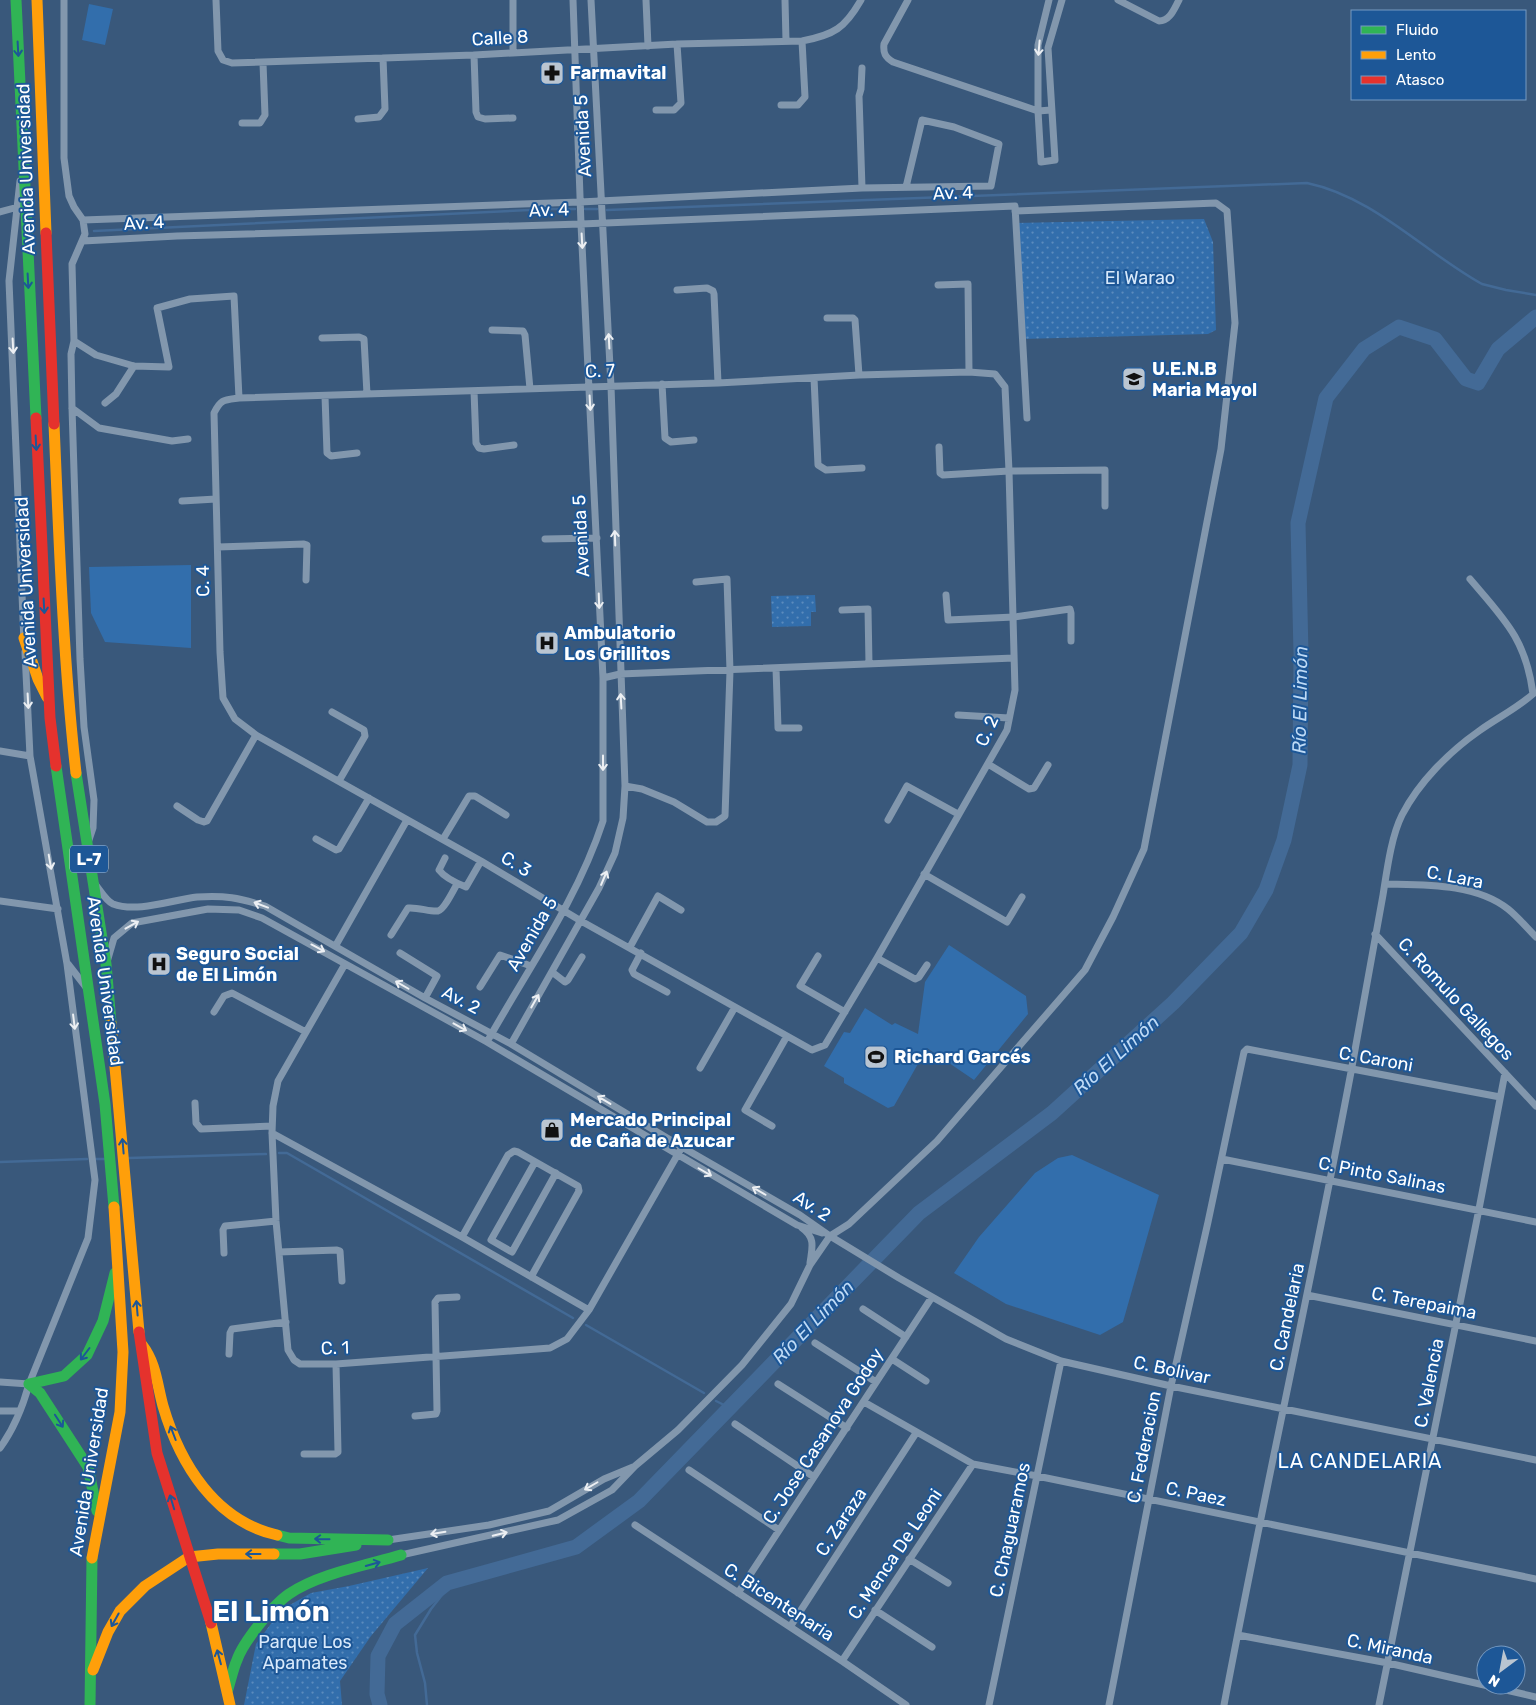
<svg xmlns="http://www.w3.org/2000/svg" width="1536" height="1705" font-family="Rubik,sans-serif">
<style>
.grass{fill:#326eac}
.park{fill:url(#park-dots)}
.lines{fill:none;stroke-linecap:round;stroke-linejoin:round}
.stream{stroke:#436a96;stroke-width:2.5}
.river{stroke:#436a96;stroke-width:15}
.street{stroke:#8297ad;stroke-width:7}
.fast{stroke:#30b455;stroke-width:11}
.slow{stroke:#ff9f0a;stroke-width:11}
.jam{stroke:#e5322d;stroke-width:11}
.oneway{stroke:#eceff3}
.oneway2{stroke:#1d5797}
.labels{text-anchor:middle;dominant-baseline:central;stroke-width:4;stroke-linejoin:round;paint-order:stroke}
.shield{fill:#1d5797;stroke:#bbcde0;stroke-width:1}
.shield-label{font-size:16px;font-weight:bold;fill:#fff}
.street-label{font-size:18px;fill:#fff;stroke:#1d5797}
.poi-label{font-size:18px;font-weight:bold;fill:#fff;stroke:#1d5797;text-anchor:start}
.park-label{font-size:18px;fill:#d8e9fb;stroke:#1d5797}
.water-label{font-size:19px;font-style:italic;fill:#bedaf6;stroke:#1d5797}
.quarter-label{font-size:20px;letter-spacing:1px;fill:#fff;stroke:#1d5797}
.town-label{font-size:28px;font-weight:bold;fill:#fff;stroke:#1d5797}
</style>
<defs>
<pattern id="park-dots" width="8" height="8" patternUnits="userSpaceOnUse" patternTransform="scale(1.25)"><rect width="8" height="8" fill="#326eac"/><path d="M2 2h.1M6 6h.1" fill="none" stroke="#5b8bbd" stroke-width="1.8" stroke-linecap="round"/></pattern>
</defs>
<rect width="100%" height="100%" fill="#39587b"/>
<path class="grass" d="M89 4 113 9 105 45 82 40Z
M191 565V648L105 642 91 613 89 567Z
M949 945 1026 996 1028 1014 974 1080 927 1048 894 1106 888 1108 844 1083V1078L824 1066 844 1032 850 1033 865 1008 892 1025 895 1023 918 1034 925 982Z
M1072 1155 1159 1195 1123 1322 1100 1335 1006 1304 954 1273 979 1237 1035 1173 1058 1158Z"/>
<path class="park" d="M1204 219 1213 242 1216 330 1208 334 1022 339 1016 223Z
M815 595 816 612H811V626L772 627 771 596Z
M428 1568 371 1636 340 1681 342 1705H244L256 1644 281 1610 311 1593 349 1586Z"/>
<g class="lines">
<path class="stream" d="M585 209H597
M607 210 1307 183C1374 197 1424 252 1482 284L1506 290 1536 295
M94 231 550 209H575
M279 1153H287L573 1318
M129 1158 266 1154
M96 1159H104
M0 1162 87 1159
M586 1325 704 1393
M716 1401 730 1408
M427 1705 425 1683 417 1653 415 1635 431 1609 453 1581"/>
<path class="river" d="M380 1705 377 1694 378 1656 395 1624 447 1583 576 1547 639 1501 919 1213 1052 1113 1173 1003 1241 933 1266 890 1284 840 1300 765 1301 654 1298 523 1326 398 1364 349 1399 327 1435 339 1466 379 1478 383 1498 349 1536 317"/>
<path class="street" d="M64 0V158L69 196 74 207 83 220 85 234 72 264 74 341 71 354 72 408 80 659 84 727 94 800 93 828 88 843
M216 0 218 51 223 60 232 63 474 55 677 44 802 41C834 35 845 28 861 0
M513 0V52
M646 0 648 46
M785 0 786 41
M908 0 884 44C883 53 885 57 893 62L1038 111 1051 110
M1049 0 1038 45V111L1041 162 1055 160 1048 48 1062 0
M1118 0 1159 21C1170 21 1174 9 1179 0
M474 55 476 112 478 117 485 119 513 118
M781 105H798L805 97 802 41
M656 110H674L681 103 677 44
M358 119 379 117 385 109 383 58
M242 123H260L265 115 263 63
M20 181 9 281 24 642
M862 188 859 96 861 89 862 68
M0 212 18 207
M83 220 580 202 862 188 991 186 999 144 954 127 922 120 906 187
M83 241 177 236 581 224 1015 206 1027 418
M938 285 968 284 969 372
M677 290 707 288 713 291 714 294 718 383
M827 318H853L855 320 859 375
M492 330 523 331 525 335 530 389
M322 338 359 337 364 339 367 394
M74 341 96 355 134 366 169 367 157 308 190 299 234 296 239 398
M969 372 995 374 1005 387 1009 471 1015 690 1007 730 877 958 825 1045 812 1050 581 921 481 861 256 735 235 719 223 698 220 652 214 413C221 399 224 400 239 398L718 383 859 375Z
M814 378 818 465 826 470 862 468
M662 384 665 438 671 442 694 440
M474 391 476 443 479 448 484 449 514 445
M325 396 327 453 331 456 357 453
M105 403 116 394 134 366
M72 408 99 428 172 441 188 439
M939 447 940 473 943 475 1009 471 1105 470V506
M182 501 216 499
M545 539 597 538
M218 547 304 544 307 545 306 580
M946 595 948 620 1014 617 1070 609 1071 613V641
M842 610 868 609 869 664
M776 668 778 728H799
M603 678 620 674 1014 658
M332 712 364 730 365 736 339 781
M958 715 1009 718
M0 751 30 756
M988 764 1029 789 1034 788 1048 765
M625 786 642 789 674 802 707 822H716L725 816 730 671 727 579 696 582
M177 806 198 820 204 822 207 821 256 735
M888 820 907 786 958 814
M316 839 336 850 339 849 369 798
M443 839 469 796H475L506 815
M445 858 439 870C445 878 456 883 466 887L481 861
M924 874 1007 922 1022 897
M95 884C100 890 106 901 113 904 137 913 172 900 197 897 225 895 239 898 265 906L425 998 511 1044 682 1147 800 1215 830 1236 899 1278 1006 1339 1061 1361 1171 1386 1536 1460
M1385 884C1424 885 1475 883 1508 909 1518 917 1527 928 1536 937
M0 901 58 909
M1375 934 1536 1106
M391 935 408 908C418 907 430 912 438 911 444 910 454 889 457 884
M336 945 407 820
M630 947 658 896 681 910
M400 953 437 976 425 998
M641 953 632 970 634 974 667 992
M818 956 800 986 845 1012
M877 958 915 979 919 977 927 965
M107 962 114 938 132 923 208 909 239 910 262 918 487 1042 797 1225 822 1233
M68 964 89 991
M345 964 278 1081 273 1106 272 1133 276 1221 288 1350 294 1360 300 1364H336L550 1348 567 1339 589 1310 682 1147
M552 972 565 982 568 980 582 957
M480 987 500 955 531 966
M214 1012 224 996 232 993 306 1032
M487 1042C527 970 577 901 603 821V678L581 224 573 0
M511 1044 599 888 615 853 623 818 625 786 611 386 591 0
M700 1068 735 1007
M195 1103 196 1123 201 1129 272 1126
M772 1126 745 1110 787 1036
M272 1133 462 1237 589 1310
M1222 1159 1536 1222
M535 1162 491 1240 512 1252 556 1173
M802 1228C816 1238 812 1248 810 1263
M462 1237 508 1155 514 1151 518 1152 578 1186 579 1191 531 1277
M279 1252 337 1250 340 1251 342 1281
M224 1253 223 1230 225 1226 276 1221
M1307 1295 1536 1341
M863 1309 906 1337
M815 1343 876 1382
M229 1354 230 1333 232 1329 286 1322
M892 1359 926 1381
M0 1382 29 1384
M778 1384 847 1428
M864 1402 973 1464 1037 1476 1536 1579
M0 1411H19
M415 1416 436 1414 437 1411 435 1302 438 1298 457 1297
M735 1424 814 1477
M0 1448C13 1430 23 1406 29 1384L88 1238 95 1180 67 964 30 756 25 652
M304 1454H335L338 1452 336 1364
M689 1470 779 1530
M635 1525 842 1661 906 1705
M388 1540 489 1525 549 1511 604 1479 633 1467
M401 1555 558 1520 612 1490 635 1466 678 1430 742 1365 791 1304 810 1265 830 1236 849 1224 937 1141 1085 970 1113 917 1144 849 1221 449 1235 323 1227 211 1216 203 1015 211
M909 1559 948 1583
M738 1593 932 1297
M875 1610 932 1647
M790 1627 916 1433
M1238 1635 1388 1663 1536 1697
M842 1661 973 1464
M989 1705 1061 1361
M1109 1705 1171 1386 1208 1222 1244 1052 1247 1049 1500 1097
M1224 1705C1264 1494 1311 1284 1351 1072 1362 1013 1372 954 1383 895 1387 870 1391 837 1402 815 1419 782 1449 752 1479 731 1497 718 1516 709 1533 694 1526 639 1504 619 1470 579
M1379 1705 1479 1209 1505 1073"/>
<path class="fast" d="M16 0 36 418
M56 766 105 1104 114 1207
M76 773 106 964 111 1023
M29 1384 64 1376 87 1355 103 1321 115 1273
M29 1384 40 1393 88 1467 97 1511
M277 1535 289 1538 388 1540
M274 1554H300L356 1545
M228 1689C231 1679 233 1669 237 1660 243 1642 273 1605 289 1594 318 1574 367 1565 401 1555
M90 1705 92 1558"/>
<path class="slow" d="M37 0 46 233
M54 424C59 540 63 657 76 773
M24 638 38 679 47 697
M111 1023 139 1332
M142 1345C156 1363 157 1384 163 1406 180 1464 215 1521 277 1535
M92 1558 120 1412 123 1352 114 1207
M211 1623 230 1705
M93 1670 108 1632 120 1611 145 1586 189 1557 218 1554H274"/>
<path class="jam" d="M46 233 54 424
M36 418 50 718 56 766
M139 1332 157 1453 211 1623"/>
</g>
<defs><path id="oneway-shaft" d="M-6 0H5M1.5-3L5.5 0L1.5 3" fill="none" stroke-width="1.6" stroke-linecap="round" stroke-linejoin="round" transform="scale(1.25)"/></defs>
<g class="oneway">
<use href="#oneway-shaft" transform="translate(1039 48) rotate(95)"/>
<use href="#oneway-shaft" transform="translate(582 241) rotate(87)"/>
<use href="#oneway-shaft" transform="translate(609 341) rotate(-93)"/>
<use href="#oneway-shaft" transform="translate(13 346) rotate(87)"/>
<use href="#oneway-shaft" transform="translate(590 403) rotate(87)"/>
<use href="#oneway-shaft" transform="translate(615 538) rotate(-92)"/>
<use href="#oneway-shaft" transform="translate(599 601) rotate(88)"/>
<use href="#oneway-shaft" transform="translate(28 701) rotate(87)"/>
<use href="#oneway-shaft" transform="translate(621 701) rotate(-93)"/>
<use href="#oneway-shaft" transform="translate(603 763) rotate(90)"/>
<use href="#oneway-shaft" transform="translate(50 862) rotate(80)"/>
<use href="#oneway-shaft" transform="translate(604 878) rotate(-67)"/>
<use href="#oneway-shaft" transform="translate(261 905) rotate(-159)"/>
<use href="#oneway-shaft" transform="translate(132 925) rotate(-29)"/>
<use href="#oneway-shaft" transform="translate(318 948) rotate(28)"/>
<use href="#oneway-shaft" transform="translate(402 985) rotate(-150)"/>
<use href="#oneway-shaft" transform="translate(535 1001) rotate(-60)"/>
<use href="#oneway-shaft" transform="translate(74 1022) rotate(83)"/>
<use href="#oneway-shaft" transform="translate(460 1027) rotate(29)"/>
<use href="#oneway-shaft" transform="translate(604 1100) rotate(-149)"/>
<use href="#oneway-shaft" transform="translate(705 1172) rotate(30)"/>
<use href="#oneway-shaft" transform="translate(759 1191) rotate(-150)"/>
<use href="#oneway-shaft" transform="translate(591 1486) rotate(150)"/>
<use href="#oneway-shaft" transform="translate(438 1533) rotate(171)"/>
<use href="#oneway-shaft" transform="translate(500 1534) rotate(-13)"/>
</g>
<g class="oneway2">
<use href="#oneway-shaft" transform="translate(18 49) rotate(87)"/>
<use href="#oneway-shaft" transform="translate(28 281) rotate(87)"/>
<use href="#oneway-shaft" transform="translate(36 443) rotate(87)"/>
<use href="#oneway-shaft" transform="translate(44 606) rotate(87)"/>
<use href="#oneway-shaft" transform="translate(123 1146) rotate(-95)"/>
<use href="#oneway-shaft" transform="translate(137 1308) rotate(-95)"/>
<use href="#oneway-shaft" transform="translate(85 1354) rotate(127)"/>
<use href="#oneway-shaft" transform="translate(59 1421) rotate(57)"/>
<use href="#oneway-shaft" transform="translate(173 1433) rotate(-111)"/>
<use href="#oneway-shaft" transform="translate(172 1502) rotate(-107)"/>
<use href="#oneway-shaft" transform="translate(322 1539) rotate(-179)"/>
<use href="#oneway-shaft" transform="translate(253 1554) rotate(180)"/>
<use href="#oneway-shaft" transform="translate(373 1564) rotate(-16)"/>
<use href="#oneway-shaft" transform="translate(115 1620) rotate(119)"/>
<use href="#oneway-shaft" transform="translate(219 1657) rotate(-105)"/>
</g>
<defs>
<g id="pharmacy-square" transform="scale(1.25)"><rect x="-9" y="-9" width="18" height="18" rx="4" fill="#bac5d1" stroke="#1d5797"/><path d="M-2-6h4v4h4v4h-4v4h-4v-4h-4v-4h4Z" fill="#111"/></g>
<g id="school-square" transform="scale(1.25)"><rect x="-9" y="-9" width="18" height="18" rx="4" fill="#bac5d1" stroke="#1d5797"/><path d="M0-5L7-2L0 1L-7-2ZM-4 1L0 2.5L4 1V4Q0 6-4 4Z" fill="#111"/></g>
<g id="hospital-square" transform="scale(1.25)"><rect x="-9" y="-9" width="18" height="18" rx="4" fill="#bac5d1" stroke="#1d5797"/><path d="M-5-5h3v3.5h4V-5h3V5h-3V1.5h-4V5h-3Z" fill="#111"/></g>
<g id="stadium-square" transform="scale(1.25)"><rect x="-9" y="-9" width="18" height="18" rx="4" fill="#bac5d1" stroke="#1d5797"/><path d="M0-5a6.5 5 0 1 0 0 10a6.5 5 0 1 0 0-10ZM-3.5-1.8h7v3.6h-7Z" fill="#111"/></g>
<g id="shop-square" transform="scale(1.25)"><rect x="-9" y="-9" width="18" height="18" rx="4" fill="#bac5d1" stroke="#1d5797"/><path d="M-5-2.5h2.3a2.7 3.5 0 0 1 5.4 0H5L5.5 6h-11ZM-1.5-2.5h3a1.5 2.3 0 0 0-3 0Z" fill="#111"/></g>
</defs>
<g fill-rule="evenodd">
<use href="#pharmacy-square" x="552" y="73"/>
<use href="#school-square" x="1134" y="379"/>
<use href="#hospital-square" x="547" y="643"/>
<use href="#hospital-square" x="159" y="964"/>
<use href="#stadium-square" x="876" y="1057"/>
<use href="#shop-square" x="552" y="1130"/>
</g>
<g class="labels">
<rect class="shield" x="70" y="845.5" width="38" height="27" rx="4"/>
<g class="shield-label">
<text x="89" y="859">L-7</text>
</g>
<g class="street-label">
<text transform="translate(500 38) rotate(-3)">Calle 8</text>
<text transform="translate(583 136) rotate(-93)">Avenida 5</text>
<text transform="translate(26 169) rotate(-92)">Avenida Universidad</text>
<text transform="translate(953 193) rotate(-2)">Av. 4</text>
<text transform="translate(549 210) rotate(-2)">Av. 4</text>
<text transform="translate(144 223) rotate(-3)">Av. 4</text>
<text transform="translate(600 371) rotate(-2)">C. 7</text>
<text transform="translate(581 536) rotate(-93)">Avenida 5</text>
<text transform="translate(203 581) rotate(-91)">C. 4</text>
<text transform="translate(26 582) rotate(-93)">Avenida Universidad</text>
<text transform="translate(987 731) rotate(-66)">C. 2</text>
<text transform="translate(516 864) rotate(31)">C. 3</text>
<text transform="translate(1455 877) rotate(11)">C. Lara</text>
<text transform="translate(532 934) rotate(-60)">Avenida 5</text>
<text transform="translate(105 981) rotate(82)">Avenida Universidad</text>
<text transform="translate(1456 999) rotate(47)">C. Romulo Gallegos</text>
<text transform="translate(461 1000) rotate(27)">Av. 2</text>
<text transform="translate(1376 1059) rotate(10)">C. Caroni</text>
<text transform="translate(1382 1175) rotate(11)">C. Pinto Salinas</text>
<text transform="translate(812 1206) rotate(33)">Av. 2</text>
<text transform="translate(1424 1303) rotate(11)">C. Terepaima</text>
<text transform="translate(1287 1317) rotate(-78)">C. Candelaria</text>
<text transform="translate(335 1348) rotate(-2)">C. 1</text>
<text transform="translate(1172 1370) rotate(12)">C. Bolivar</text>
<text transform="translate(1429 1383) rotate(-79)">C. Valencia</text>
<text transform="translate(823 1436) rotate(-57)">C. Jose Casanova Godoy</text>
<text transform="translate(1144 1447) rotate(-79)">C. Federacion</text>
<text transform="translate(89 1472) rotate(-81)">Avenida Universidad</text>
<text transform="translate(1196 1494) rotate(12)">C. Paez</text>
<text transform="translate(841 1522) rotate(-57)">C. Zaraza</text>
<text transform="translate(1010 1530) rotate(-78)">C. Chaguaramos</text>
<text transform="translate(895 1554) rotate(-56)">C. Menca De Leoni</text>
<text transform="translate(779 1602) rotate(33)">C. Bicentenaria</text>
<text transform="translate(1390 1649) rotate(12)">C. Miranda</text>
</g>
<g class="poi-label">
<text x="570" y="73">Farmavital</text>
<text x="1152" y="369">U.E.N.B<tspan x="1152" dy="21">Maria Mayol</tspan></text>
<text x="564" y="633">Ambulatorio<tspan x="564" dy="21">Los Grillitos</tspan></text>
<text x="176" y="954">Seguro Social<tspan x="176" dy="21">de El Limón</tspan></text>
<text x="894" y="1057">Richard Garcés</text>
<text x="570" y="1120">Mercado Principal<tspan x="570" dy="21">de Caña de Azucar</tspan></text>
</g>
<g class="park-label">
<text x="1140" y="278">El Warao</text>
<text x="305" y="1642">Parque Los<tspan x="305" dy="21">Apamates</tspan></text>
</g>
<g class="water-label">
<text transform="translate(1300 700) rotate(-89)">Río El Limón</text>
<text transform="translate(1116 1055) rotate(-42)">Río El Limón</text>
<text transform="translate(813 1322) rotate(-46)">Río El Limón</text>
</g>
<g class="quarter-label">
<text x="1360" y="1461">LA CANDELARIA</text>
</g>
<g class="town-label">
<text x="271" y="1611">El Limón</text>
</g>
</g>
<rect x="1351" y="10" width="175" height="90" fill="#1d5797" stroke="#779ac1"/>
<rect x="1361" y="26" width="25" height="8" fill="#30b455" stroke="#779ac1"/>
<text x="1396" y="35" font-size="15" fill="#ffffff">Fluido</text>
<rect x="1361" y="51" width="25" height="8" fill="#ff9f0a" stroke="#779ac1"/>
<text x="1396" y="60" font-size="15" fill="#ffffff">Lento</text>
<rect x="1361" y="76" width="25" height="8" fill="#e5322d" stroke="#779ac1"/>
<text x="1396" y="85" font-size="15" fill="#ffffff">Atasco</text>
<g transform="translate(1501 1670) rotate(212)"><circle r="24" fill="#1d5797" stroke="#779ac1"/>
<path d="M0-4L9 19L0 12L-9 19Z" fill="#bac5d1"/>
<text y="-8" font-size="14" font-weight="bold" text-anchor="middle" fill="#ffffff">N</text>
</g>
</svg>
